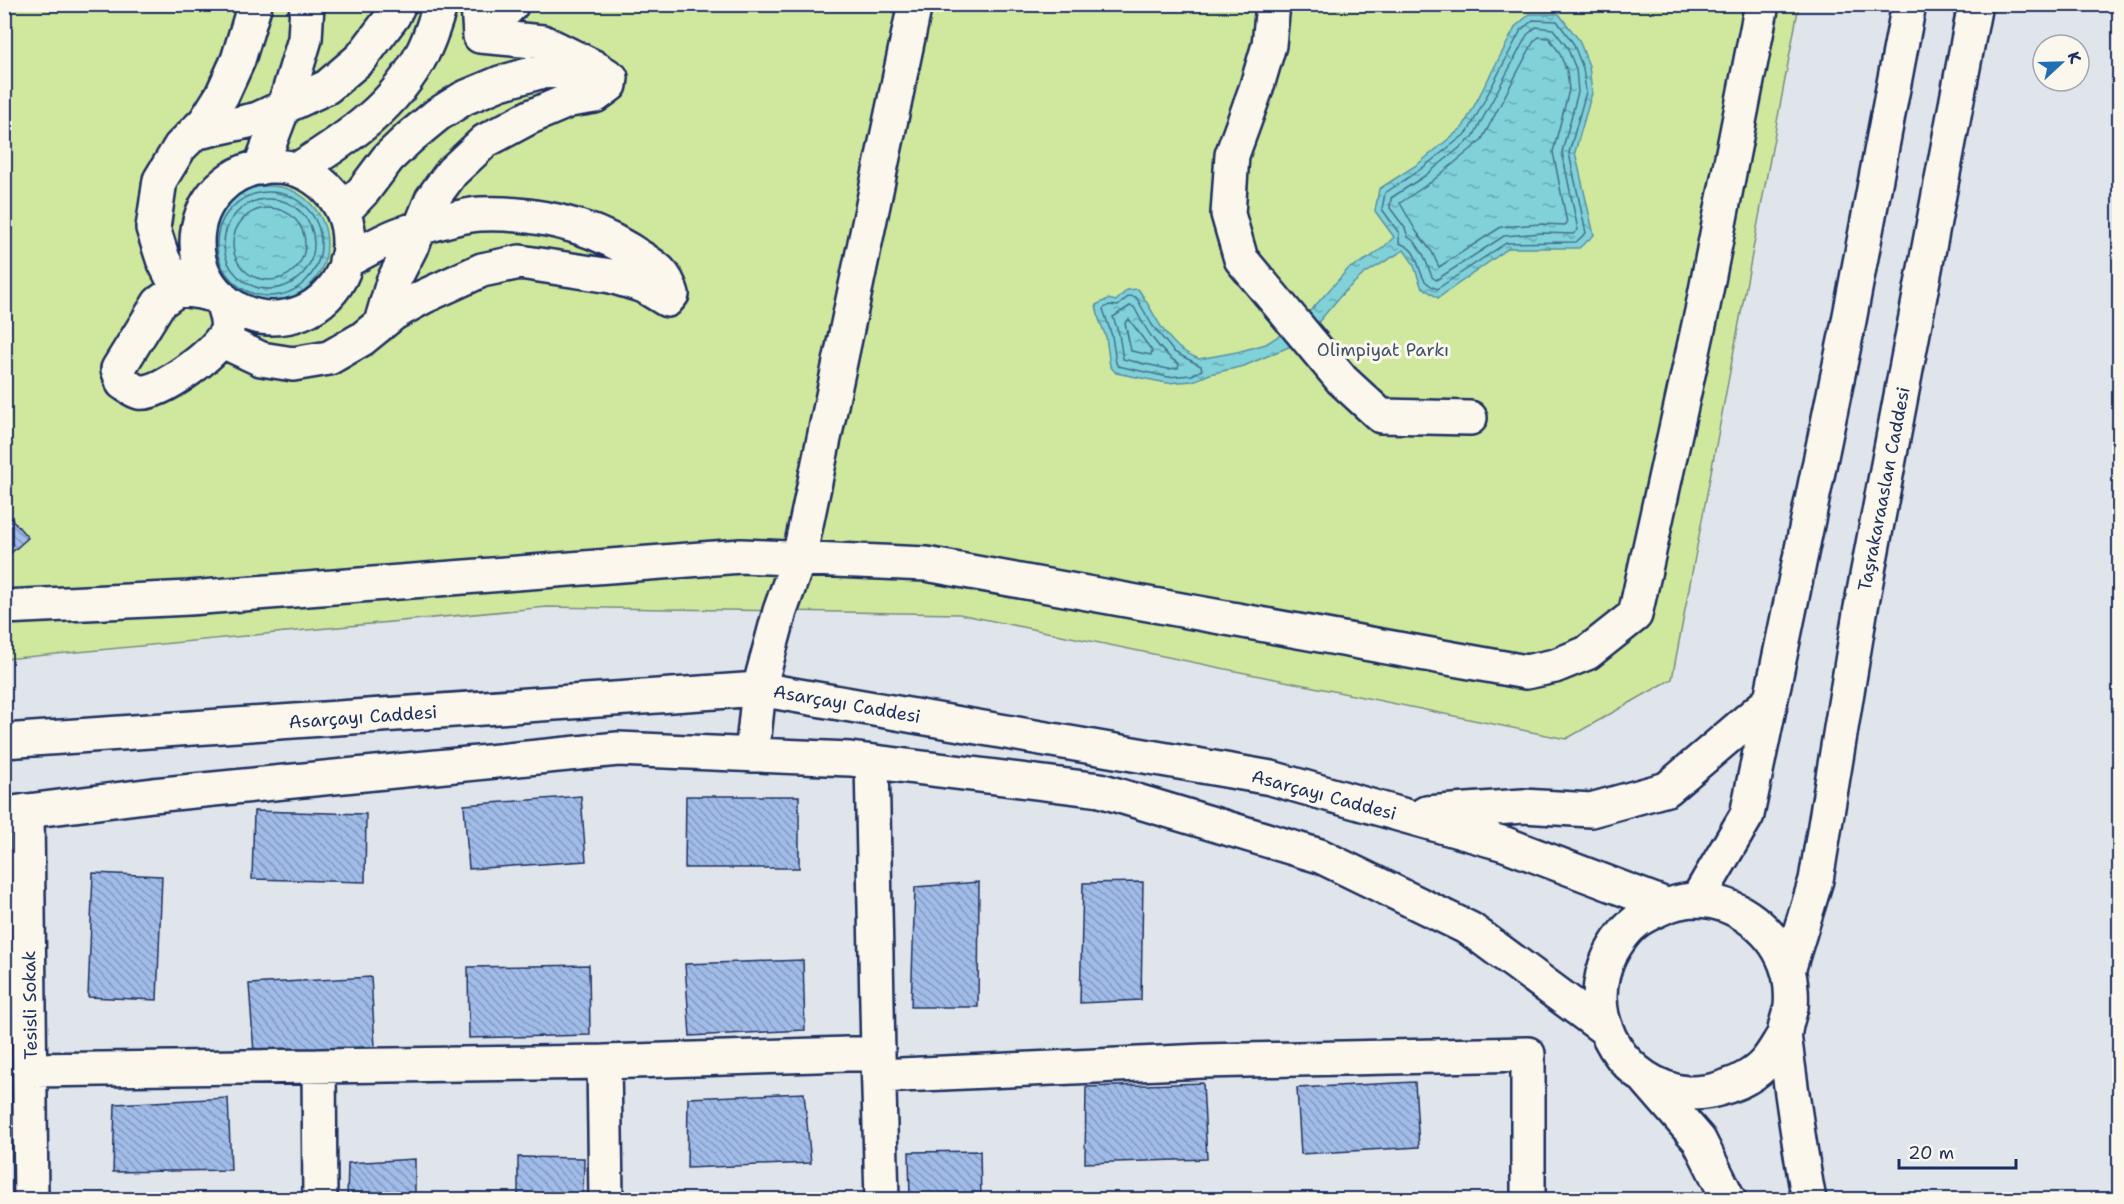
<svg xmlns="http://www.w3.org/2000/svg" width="2124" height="1204" font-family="'Shantell Sans',sans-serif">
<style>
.green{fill:#d0e89d;stroke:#768c7e;stroke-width:1.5}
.water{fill:url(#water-ripples);stroke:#5890a7;stroke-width:1.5}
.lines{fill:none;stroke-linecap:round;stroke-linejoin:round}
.shore{stroke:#43708f;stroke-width:1.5}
.building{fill:url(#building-back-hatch);stroke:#1b2f5e;stroke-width:1.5}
.street-casing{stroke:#1b2f5e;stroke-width:38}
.secondary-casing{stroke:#1b2f5e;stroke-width:38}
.street{stroke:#fbf7ec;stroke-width:33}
.secondary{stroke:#fbf7ec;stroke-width:33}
.labels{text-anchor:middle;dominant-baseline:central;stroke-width:6;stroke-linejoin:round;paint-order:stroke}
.park-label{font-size:18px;fill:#3f546b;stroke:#fbf7ec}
.street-label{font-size:18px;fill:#1b2f5e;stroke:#fbf7ec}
</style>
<defs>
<pattern id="water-ripples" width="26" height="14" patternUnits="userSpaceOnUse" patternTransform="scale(1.5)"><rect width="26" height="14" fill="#80d1d8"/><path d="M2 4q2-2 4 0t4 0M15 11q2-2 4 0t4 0" fill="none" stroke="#68aab2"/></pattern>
<pattern id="building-back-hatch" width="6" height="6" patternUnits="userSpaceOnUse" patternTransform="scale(1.5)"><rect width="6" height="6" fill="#a1bce8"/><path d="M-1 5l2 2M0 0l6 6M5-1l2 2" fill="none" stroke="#8299bf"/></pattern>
</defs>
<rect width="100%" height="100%" fill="#e0e5eb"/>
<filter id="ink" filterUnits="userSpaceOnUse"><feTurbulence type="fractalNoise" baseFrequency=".0167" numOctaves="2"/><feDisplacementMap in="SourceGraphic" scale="12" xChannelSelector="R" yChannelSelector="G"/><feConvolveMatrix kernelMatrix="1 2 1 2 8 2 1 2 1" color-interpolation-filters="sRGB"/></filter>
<g filter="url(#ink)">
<path class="green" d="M5 5H1799L1672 679 1566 739 959 614 547 607 5 659Z"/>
<path class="water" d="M1530 14H1559L1579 40 1589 66 1592 93 1575 152 1594 235 1579 248H1509L1438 298 1421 286 1413 263 1404 250 1364 274 1343 293 1316 325 1291 346 1244 366 1210 374 1193 381 1167 383 1116 373 1110 366 1106 337 1099 319 1096 305 1108 299 1116 301 1127 290 1138 289C1152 308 1160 331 1178 347 1184 352 1192 356 1199 359L1237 352 1266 344 1288 330 1313 308 1348 269 1369 258 1384 247 1394 237 1375 211 1379 189 1418 164 1463 127 1516 26Z
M211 244a58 58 0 1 1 116 0a58 58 0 1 1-116 0Z"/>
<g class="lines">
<path class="shore" d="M1533 20 1557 21 1573 43 1583 68 1586 92 1569 153 1586 233 1576 242 1506 243 1437 289C1433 287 1428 284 1425 281 1415 265 1420 250 1399 243V233L1382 209 1385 193 1421 169 1468 132 1521 30Z
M1536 27 1553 29 1567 47 1576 69 1578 92 1562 152 1578 230 1573 234 1542 233 1504 236 1436 280 1432 277 1424 256 1415 242 1408 237 1405 228 1390 208 1391 198 1426 175 1473 137 1527 35Z
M1539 37 1549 38 1559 52 1567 71 1569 90 1553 152 1567 223 1565 225 1541 224 1501 227 1439 267 1432 252 1416 231 1400 203 1431 182 1481 141 1534 41Z
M217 244a52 52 0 1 1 104 0a52 52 0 1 1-104 0Z
M224 244a45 45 0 1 1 90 0a45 45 0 1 1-90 0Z
M233 244a36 36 0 1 1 72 0a36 36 0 1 1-72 0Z
M1129 296 1136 297 1152 325 1174 352 1201 366 1202 370 1192 375 1168 377 1118 366 1116 363 1112 336 1103 309 1109 305 1118 306Z
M1130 306 1134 307C1145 328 1158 351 1179 364L1178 368 1168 369 1123 359 1119 334 1113 317Z
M1129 319 1152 351 1151 355 1131 351 1125 323Z"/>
</g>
<path class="building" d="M4 510 28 538 4 559Z
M581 796 586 861 469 869 464 805Z
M686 796H799V868H685Z
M254 811 366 814 365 882 252 879Z
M93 873 162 876 157 1000 88 997Z
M979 882 978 1007H911L915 887Z
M1143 882 1141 1000 1080 1003 1083 883Z
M803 960 805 1030 690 1036 685 964Z
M589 965 590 1035 469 1038 468 967Z
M371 977 375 1047 254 1053 249 984Z
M1415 1082 1419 1147 1301 1154 1297 1088Z
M1203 1083 1207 1159 1085 1163 1086 1087Z
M804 1093 811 1163 687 1168 688 1098Z
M228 1098 231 1170 113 1172 115 1104Z
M980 1151 981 1200H910L909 1152Z
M518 1157 584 1158 583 1200H518Z
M415 1159V1200H347L348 1163Z"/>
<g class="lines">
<g class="street-casing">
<path id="street" d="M478 4 480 36 543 42 594 67
M1273 4 1269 45 1256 89 1232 155 1228 214 1241 259 1342 380 1381 416 1470 418
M480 36 512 4
M194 133 258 119 327 87 361 58 393 16 399 4
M197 242a76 76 0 1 1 152 0a76 76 0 1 1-152 0Z
M260 168 289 92 305 39 307 4
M297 170C348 138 395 107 423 52 431 37 435 20 441 4
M343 212 364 190 388 158 409 138 437 115 464 98 500 83 539 72 597 69 611 78 610 85 595 96 570 100 530 117 485 141 452 172 432 199 420 229 393 282 381 323
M178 289 200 292 221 297C223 306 229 320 227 329 223 349 159 396 139 392 134 391 128 386 123 383L118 369 159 303Z
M178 289 163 259 153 228 160 180 180 147 205 122 222 95 238 60 255 4
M223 341 261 359 293 364 329 358 362 339 394 313 423 297 482 270 520 262 611 276 644 286 667 300 672 294C665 269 650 264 629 250 585 223 531 212 480 214 460 215 419 228 400 234 381 241 364 252 346 261
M4 607 189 598 741 556 926 564 1526 672 1555 666 1587 653 1635 615 1702 311 1762 4
M759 689 780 611 799 558 915 4
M27 811 31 1200
M878 1054 882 1200
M604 1062 606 1200
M319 1066 320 1200
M31 1070 604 1062 878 1053 872 762
M879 1076 1203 1061 1528 1054V1200"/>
</g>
<g class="secondary-casing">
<path id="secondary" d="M4 741 759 689 1271 778 1505 844 1666 905
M752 755 759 689
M1426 813 1523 806 1591 810 1667 789 1770 701
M4 814 153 795 618 749 850 759 1100 790 1320 856 1470 929 1605 1029
M1697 900 1747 815 1848 326 1909 4
M1788 971 1816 880 1860 613 1975 4
M1784 1035C1778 1044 1773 1054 1766 1062 1757 1073 1741 1082 1728 1086 1712 1092 1693 1095 1675 1091 1616 1075 1582 1011 1610 955 1618 940 1629 924 1645 916 1662 907 1678 900 1697 900 1738 901 1777 932 1788 971 1791 980 1792 997 1791 1007 1788 1019 1783 1030 1785 1042 1792 1095 1799 1147 1809 1200
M1647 1080 1699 1140 1729 1200"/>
</g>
<use href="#street" class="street"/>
<use href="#secondary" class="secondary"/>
</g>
</g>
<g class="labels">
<g class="park-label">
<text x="1383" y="350">Olimpiyat Parkı</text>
</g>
<g class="street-label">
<text transform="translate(1884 489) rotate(-79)">Taşrakaraaslan Caddesi</text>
<text transform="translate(847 704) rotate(10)">Asarçayı Caddesi</text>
<text transform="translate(363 717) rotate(-4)">Asarçayı Caddesi</text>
<text transform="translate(1324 795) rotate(15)">Asarçayı Caddesi</text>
<text transform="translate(30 1005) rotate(-91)">Tesisli Sokak</text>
</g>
</g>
<rect width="2124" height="1204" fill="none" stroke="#fbf7ec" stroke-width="24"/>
<rect x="12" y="12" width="2100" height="1180" fill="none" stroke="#1b2f5e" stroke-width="2" filter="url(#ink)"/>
<g transform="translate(2061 63) rotate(68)"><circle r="28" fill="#fbf7ec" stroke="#a1a7b3" stroke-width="1.5"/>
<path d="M0-4.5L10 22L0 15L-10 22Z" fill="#1f6fb2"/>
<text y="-9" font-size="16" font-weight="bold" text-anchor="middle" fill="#1b2f5e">K</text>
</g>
<path d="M1899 1159v9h117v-9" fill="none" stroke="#1b2f5e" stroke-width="3"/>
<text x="1908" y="1159" font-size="18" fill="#1b2f5e" stroke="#fbf7ec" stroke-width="4.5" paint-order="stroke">20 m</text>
</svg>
